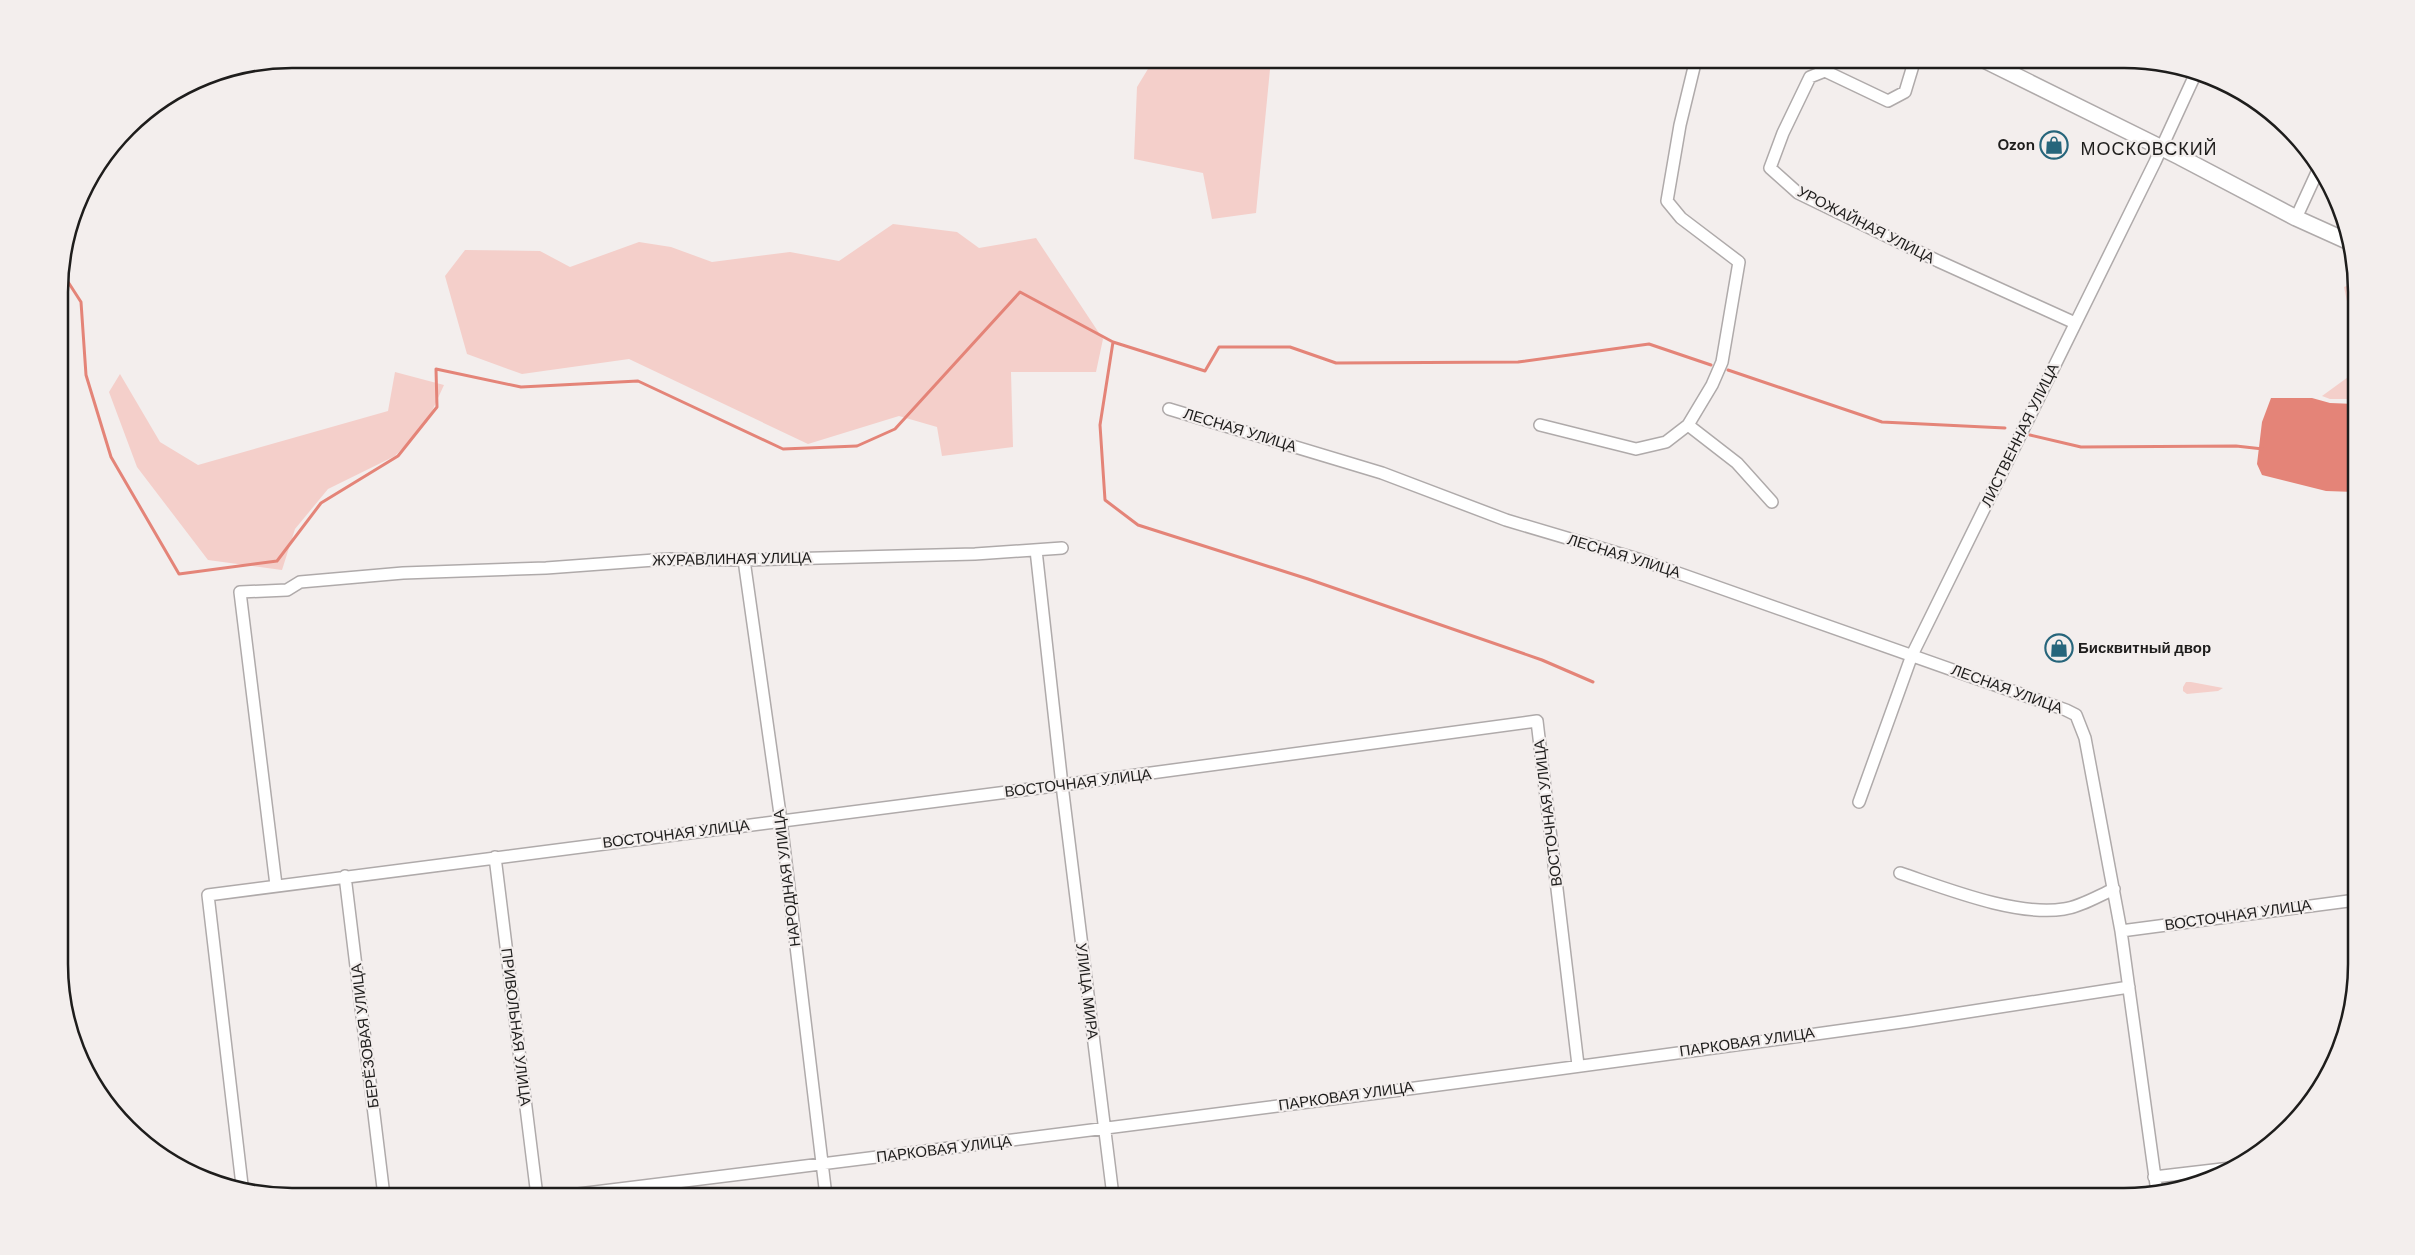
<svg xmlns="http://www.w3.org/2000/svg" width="2415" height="1255" font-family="'DM Sans',sans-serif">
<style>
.green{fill:#f4cfca}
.water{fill:#e48478}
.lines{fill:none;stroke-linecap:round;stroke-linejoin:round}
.stream{stroke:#e48478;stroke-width:3}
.street-casing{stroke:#afaaaa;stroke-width:14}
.secondary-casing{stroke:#afaaaa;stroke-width:18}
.street{stroke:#fff;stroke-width:11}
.secondary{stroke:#fff;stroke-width:15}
.labels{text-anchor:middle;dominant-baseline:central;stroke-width:4.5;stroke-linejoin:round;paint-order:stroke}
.poi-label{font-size:15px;font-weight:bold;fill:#1e1d1c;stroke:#f3eeed;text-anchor:end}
.street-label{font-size:15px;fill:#1e1d1c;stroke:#f3eeed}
.quarter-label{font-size:18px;letter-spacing:1px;fill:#1e1d1c;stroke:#f3eeed}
.rim{fill:none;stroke:#1e1d1c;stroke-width:2.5}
</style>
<rect width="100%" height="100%" fill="#f3eeed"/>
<path class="green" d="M1154 59H1271L1256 213 1212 219 1203 173 1134 159 1137 87Z
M893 224 957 232 979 248 1036 238 1103 339 1096 372H1011L1013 447 942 456 937 427 899 416 808 444 629 359 522 374 467 354 445 276 465 250 540 251 570 267 639 242 671 247 712 262 790 252 839 261Z
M2354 283V315L2349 311 2344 287Z
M395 372 444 385 427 422 395 456 328 489 295 529 282 570 208 560 137 467 109 392 120 374 160 442 198 465 388 411Z
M2355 372V399H2330L2322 396Z
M2186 682H2191L2223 688 2218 691 2187 694 2183 691V687Z"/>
<path class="water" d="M2271 398H2312L2330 403 2355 404V492L2326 491 2262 475 2257 464 2262 422Z"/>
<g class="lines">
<path class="stream" d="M61 271 81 302 86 375 111 457 179 574 277 561 321 503 398 456 437 407 436 369 521 387 638 381 783 449 857 446 895 429 1020 292 1113 342 1205 371 1219 347H1290L1336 363 1518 362 1649 344 1711 365
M1113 342 1100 425 1105 500 1138 525 1308 579 1542 660 1593 682
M1728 370 1882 422 2005 428
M2030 435 2081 447 2236 446 2263 449"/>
<g class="street-casing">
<path id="street" d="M1915 59 1905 92 1888 101 1825 71 1810 77 1783 133 1770 168 1798 193 1938 261 2075 323
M2296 218 2319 168
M1169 409 1382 473 1506 520 1641 560 2066 710 2076 715 2085 738 2121 931 2157 1192
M1540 425 1636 449 1666 442 1688 425 1712 385 1722 362 1739 262 1681 218 1667 201 1680 125 1696 59
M1688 425 1737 463 1772 502
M1036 550 1062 785 1113 1196
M744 560 781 821 826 1196
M1859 802 1912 655 2155 162 2195 75
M495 857 537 1196
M1900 873C1945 888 2017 917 2064 909 2080 907 2098 896 2114 889
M345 876 384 1196
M276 885 240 592 287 590 300 582 403 573 546 568 668 559 744 560 975 554 1062 548
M2121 931 2356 900
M2154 1177 2231 1168
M242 1185 208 895 1062 785 1537 721 1578 1065
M562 1196C1011 1141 1461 1084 1909 1021 1983 1010 2056 998 2129 987"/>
</g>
<g class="secondary-casing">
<path id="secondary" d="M1982 59 2180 157 2296 218 2347 241"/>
</g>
<use href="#street" class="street"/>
<use href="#secondary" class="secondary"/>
</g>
<defs>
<g id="shop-ring" transform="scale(1.4375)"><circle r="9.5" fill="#f3eeed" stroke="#26657b" stroke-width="1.5"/><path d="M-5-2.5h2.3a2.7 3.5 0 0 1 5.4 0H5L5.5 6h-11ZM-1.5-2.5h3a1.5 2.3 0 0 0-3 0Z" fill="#26657b"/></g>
</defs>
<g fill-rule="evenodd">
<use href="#shop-ring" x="2054" y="145"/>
<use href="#shop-ring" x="2059" y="648"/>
</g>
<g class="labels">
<g class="poi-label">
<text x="2035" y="145">Ozon</text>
<text x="2078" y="648" text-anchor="start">Бисквитный двор</text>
</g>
<g class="street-label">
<text transform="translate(1866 225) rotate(27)">УРОЖАЙНАЯ УЛИЦА</text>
<text transform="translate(1240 430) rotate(17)">ЛЕСНАЯ УЛИЦА</text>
<text transform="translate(2020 435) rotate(-64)">ЛИСТВЕННАЯ УЛИЦА</text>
<text transform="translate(1624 556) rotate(17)">ЛЕСНАЯ УЛИЦА</text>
<text transform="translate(732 559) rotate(-1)">ЖУРАВЛИНАЯ УЛИЦА</text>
<text transform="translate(2007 689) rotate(20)">ЛЕСНАЯ УЛИЦА</text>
<text transform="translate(1078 783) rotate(-7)">ВОСТОЧНАЯ УЛИЦА</text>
<text transform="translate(1548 813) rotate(-97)">ВОСТОЧНАЯ УЛИЦА</text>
<text transform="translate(676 834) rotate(-7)">ВОСТОЧНАЯ УЛИЦА</text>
<text transform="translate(787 878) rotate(-97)">НАРОДНАЯ УЛИЦА</text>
<text transform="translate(2238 915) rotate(-8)">ВОСТОЧНАЯ УЛИЦА</text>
<text transform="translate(1087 991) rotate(83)">УЛИЦА МИРА</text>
<text transform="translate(516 1027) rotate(83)">ПРИВОЛЬНАЯ УЛИЦА</text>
<text transform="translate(365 1036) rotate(-97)">БЕРЁЗОВАЯ УЛИЦА</text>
<text transform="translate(1747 1042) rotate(-8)">ПАРКОВАЯ УЛИЦА</text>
<text transform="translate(1346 1096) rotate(-8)">ПАРКОВАЯ УЛИЦА</text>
<text transform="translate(944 1149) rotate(-7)">ПАРКОВАЯ УЛИЦА</text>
</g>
<g class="quarter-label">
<text x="2149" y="149">МОСКОВСКИЙ</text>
</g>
</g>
<path d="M0 0H2415V1255H0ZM292 68H2124A224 224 0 0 1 2348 292V964A224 224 0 0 1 2124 1188H292A224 224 0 0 1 68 964V292A224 224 0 0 1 292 68Z" fill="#f3eeed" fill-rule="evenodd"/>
<path class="rim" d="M292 68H2124A224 224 0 0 1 2348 292V964A224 224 0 0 1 2124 1188H292A224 224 0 0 1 68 964V292A224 224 0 0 1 292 68Z"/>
</svg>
